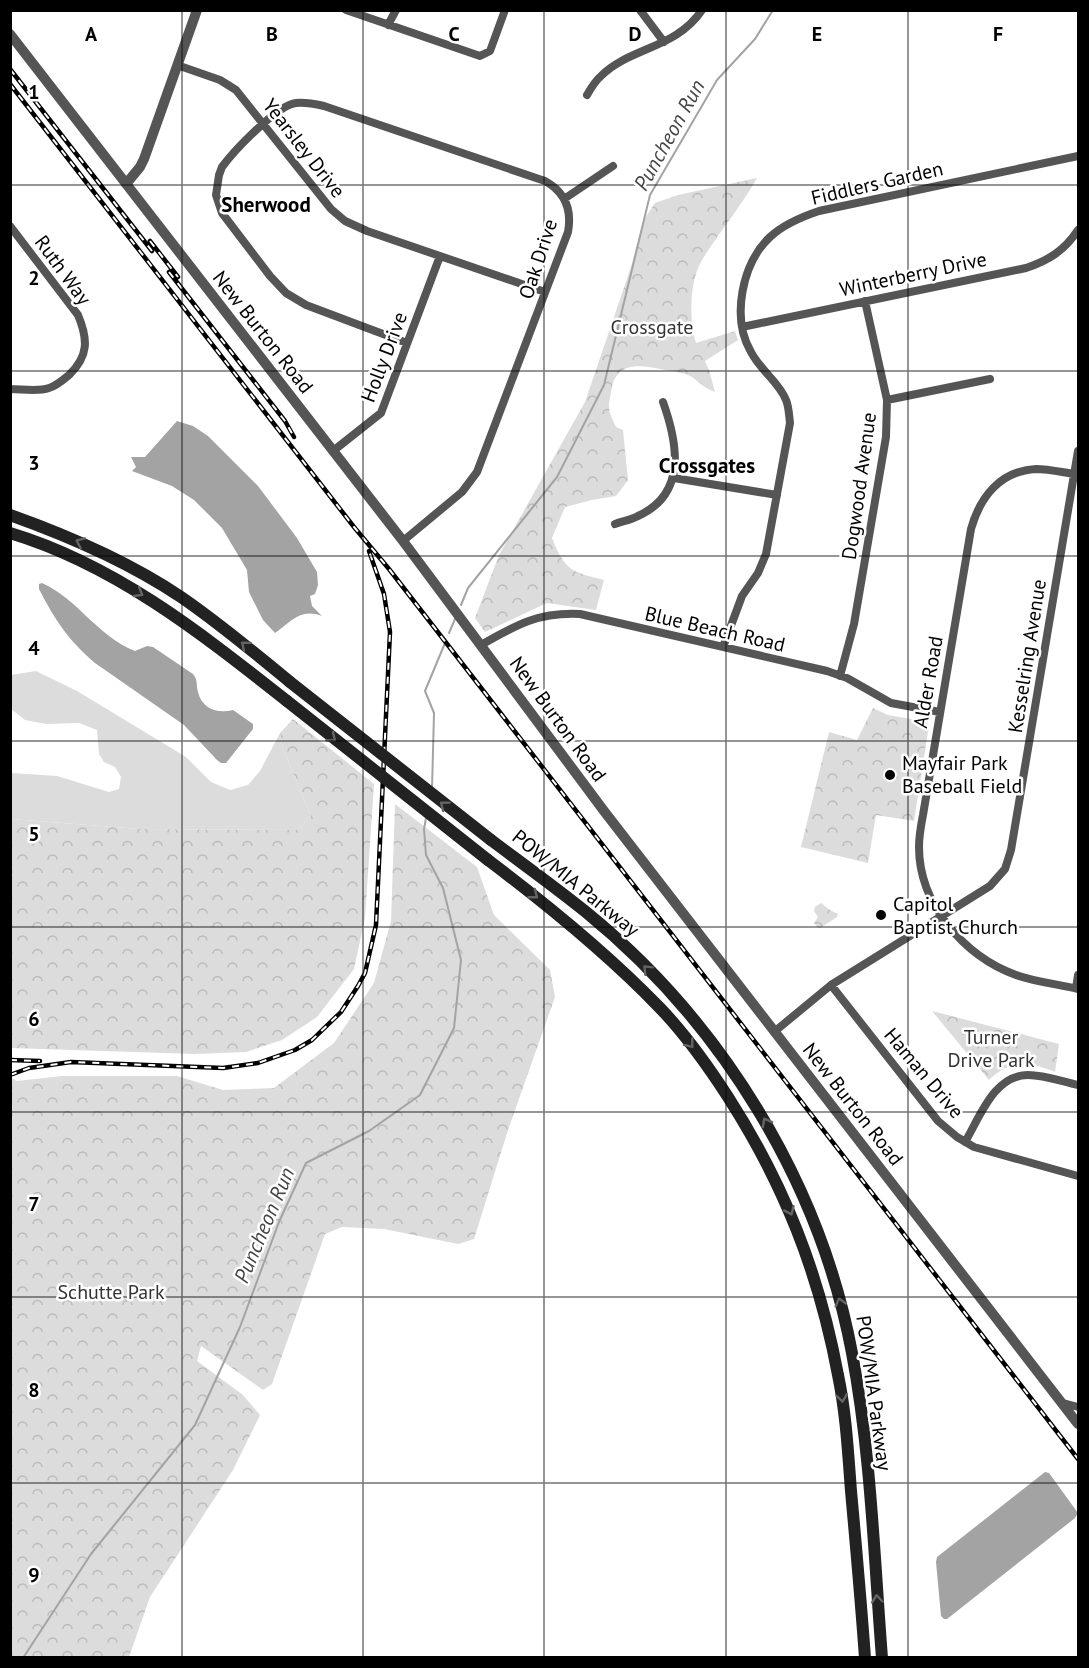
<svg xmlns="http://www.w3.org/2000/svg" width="1089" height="1668" font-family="'PT Sans',sans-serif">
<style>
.green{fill:#dcdcdc}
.forest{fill:url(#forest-crowns)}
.water{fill:#a3a3a3}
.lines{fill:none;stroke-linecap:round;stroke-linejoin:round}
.stream{stroke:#a3a3a3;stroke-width:2}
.minor{stroke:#555;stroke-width:8}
.tertiary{stroke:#555;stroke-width:10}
.secondary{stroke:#222;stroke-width:12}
.rail-casing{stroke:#000;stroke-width:4.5}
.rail{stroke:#fff;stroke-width:2;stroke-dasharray:7;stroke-linecap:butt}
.secondary-bridge{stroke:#222;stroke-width:12}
.oneway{stroke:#646464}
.grid{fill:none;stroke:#000;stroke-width:1.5;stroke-opacity:0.55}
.poi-dot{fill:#000;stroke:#fff;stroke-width:2}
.labels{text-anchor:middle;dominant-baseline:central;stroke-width:5;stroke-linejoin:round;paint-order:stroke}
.street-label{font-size:20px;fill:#000;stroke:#fff}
.park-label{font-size:20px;fill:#333;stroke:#fff}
.poi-label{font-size:20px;fill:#000;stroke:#fff;text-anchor:start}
.water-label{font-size:21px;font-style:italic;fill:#444;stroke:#fff}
.neighbourhood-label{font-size:21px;font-weight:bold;fill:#000;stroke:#fff}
.grid-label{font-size:20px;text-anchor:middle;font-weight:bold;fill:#000;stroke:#fff;stroke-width:5;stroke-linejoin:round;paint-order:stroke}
</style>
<defs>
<pattern id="forest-crowns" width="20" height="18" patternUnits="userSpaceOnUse" patternTransform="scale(1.5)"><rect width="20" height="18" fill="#dcdcdc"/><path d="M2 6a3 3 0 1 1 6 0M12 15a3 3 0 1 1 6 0" fill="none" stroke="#bbb"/></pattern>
</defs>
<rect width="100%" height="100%" fill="#fff"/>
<path class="green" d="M36 671 77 691 186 757 211 782 230 790 248 785 260 771 280 733 283 749 311 816 298 830 140 829 11 819V773L57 776 109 792 119 789 121 777 115 767 104 762 99 754 97 730 79 723 46 724 25 720 11 709V675Z"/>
<path class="forest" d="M757 178C741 207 719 232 702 260 689 282 689 319 696 343L735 331 738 340 705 361 709 370 715 392C706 389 700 383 692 377 685 373 674 371 665 370 645 366 618 359 612 387 608 408 607 408 616 427L623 430 628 480 616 496 592 500 565 507 552 538C565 571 572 572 604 580L596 610 547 603 485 632 475 618 499 555 585 402 631 267 643 221 655 203 678 195Z
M873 708 888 715 922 721 929 725 914 821 876 815 868 863 801 847 829 732 857 740Z
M293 719 374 784 365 918 354 969 317 1017 282 1040 246 1052 195 1054 11 1048V819L140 829 298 830 311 816 283 749 280 733Z
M395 804 477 867 494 915 550 970 555 997 508 1130 474 1239 458 1244 384 1229 342 1227 325 1234 272 1384 263 1390 201 1346 197 1361 243 1395 260 1415 233 1470 150 1597 129 1657H11V1078L17 1081 62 1076H177L223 1090 274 1088 334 1043 374 983 391 921Z
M821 903 830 910 838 914 837 917 820 928 817 927 814 923 818 917 814 911 815 907Z
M932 1011 1059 1044 1055 1072C1029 1061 1010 1060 989 1080Z"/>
<path class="water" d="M177 421 193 426 208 436 258 486 297 538 317 572 318 585 315 594 310 596 312 606 322 616C300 608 292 621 275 633L263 620 249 592 247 570 222 528 194 500 172 486 132 471 136 467 131 457H145Z
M42 583C78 599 97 636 135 651L147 646 153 647 193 674C198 680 196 685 198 692 202 709 218 714 233 710L253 724V729L226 763H221L217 760 184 725 95 663C68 640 55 620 39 589V584Z
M1045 1472 1049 1473 1078 1513 1075 1518 947 1619H944L941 1616 936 1562 937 1557Z"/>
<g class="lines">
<path class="stream" d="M461 605 468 588 557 477 604 385 650 195 717 80 755 39 773 10
M449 633 455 619
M432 789 434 713 425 691 445 643
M23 1658 91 1554 195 1425 240 1327 279 1222 306 1163 369 1131 420 1095 454 1028 461 960 443 888 426 855 424 829 426 818"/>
<path class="minor" d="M346 10 480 56 490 51 505 10
M640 10 664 42
M388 25 396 10
M177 65 220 80 236 90 331 209 345 221 367 231 545 292
M587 95C591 88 595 81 601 76 630 47 676 49 702 10
M564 199 613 166
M10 226 78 315C88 339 89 356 69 375 63 380 56 386 49 388 38 392 22 389 10 389
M742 327 1026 268C1049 260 1064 251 1078 230
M887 400 990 379
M333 451 381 413 440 256
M1074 474C1061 472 1048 469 1036 469 1000 471 980 497 971 529L923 815C921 825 919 836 919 847 919 904 964 956 1016 975 1035 982 1058 984 1078 989
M674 478 777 495
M615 524C623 521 631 520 638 516 687 494 678 444 663 402
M403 541 462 492 477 472 568 232C572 210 565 192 545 181L324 106C315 104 306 102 296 103 277 105 234 151 222 167L219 175 216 195 222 213 270 276 286 293 306 305 407 343
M481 645C516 625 538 612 580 614L827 671 847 678 891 703 940 712
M723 647 742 596 758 573 766 554 790 423C789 416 789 407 786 400 779 382 760 370 751 352 731 318 742 263 770 237 784 224 801 217 819 211L1078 156
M840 676 854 624 886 437 887 400 865 301
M831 985 938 1121 957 1137 974 1147 1078 1176
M1076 988 1078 975
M774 1032 831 985 990 886 1005 869 1011 850 1078 451
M965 1142C980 1117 994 1075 1028 1075 1045 1075 1063 1082 1078 1085
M1063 1403 1078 1407"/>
<path class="tertiary" d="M10 34 403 541 604 811 1078 1424
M126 184 140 167 144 159 197 10"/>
<path class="secondary" d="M10 515C69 536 129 562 181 597 219 623 255 653 290 682
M10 533C116 565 202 634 287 701
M491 840C523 864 555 887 586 912 721 1022 820 1182 852 1353 871 1453 874 1556 882 1658
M488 860C549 906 607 953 660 1008 686 1035 708 1066 728 1097 784 1184 819 1273 838 1375 846 1413 848 1452 851 1491 856 1546 861 1602 865 1658"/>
<g class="rail-casing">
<path id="rail" d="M10 69 152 251
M10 84 354 527 389 569 1078 1459
M150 241 178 277
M169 272 285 421 294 437
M10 1060 40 1061
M10 1075 29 1068 71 1062 223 1068 258 1063 295 1050 312 1040 341 1012 358 986 365 973 376 925 390 632 384 594 369 551"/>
</g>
<use href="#rail" class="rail"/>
<path class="secondary-bridge" d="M290 682 491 840
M287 701 488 860"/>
</g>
<defs><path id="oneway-chevron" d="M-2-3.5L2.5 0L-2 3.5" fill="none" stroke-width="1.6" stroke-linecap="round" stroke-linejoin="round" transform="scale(1.5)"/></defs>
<g class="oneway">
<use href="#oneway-chevron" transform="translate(80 542) rotate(-156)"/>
<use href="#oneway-chevron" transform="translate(139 593) rotate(30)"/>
<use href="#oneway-chevron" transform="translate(245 645) rotate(-140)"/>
<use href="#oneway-chevron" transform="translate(332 738) rotate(39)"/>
<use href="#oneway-chevron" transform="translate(444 805) rotate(-143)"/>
<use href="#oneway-chevron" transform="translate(534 895) rotate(38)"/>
<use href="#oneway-chevron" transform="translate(647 969) rotate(-135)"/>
<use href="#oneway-chevron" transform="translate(690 1044) rotate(52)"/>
<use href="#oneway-chevron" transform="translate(766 1122) rotate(-118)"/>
<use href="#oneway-chevron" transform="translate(790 1211) rotate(66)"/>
<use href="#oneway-chevron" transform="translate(840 1302) rotate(-105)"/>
<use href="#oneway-chevron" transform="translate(842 1398) rotate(82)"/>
<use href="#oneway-chevron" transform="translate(877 1599) rotate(-95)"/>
</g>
<path class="grid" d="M182 10V1658M363 10V1658M544 10V1658M726 10V1658M908 10V1658M10 185H1078M10 371H1078M10 556H1078M10 741H1078M10 927H1078M10 1112H1078M10 1297H1078M10 1483H1078"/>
<g class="poi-dot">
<circle cx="890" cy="775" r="6"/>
<circle cx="881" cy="915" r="6"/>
</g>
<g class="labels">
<g class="street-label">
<text transform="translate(304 148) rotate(52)">Yearsley Drive</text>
<text transform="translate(877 183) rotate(-13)">Fiddlers Garden</text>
<text transform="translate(538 259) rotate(-72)">Oak Drive</text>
<text transform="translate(63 270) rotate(54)">Ruth Way</text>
<text transform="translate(913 274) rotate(-12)">Winterberry Drive</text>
<text transform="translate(263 332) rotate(52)">New Burton Road</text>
<text transform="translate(384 357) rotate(-69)">Holly Drive</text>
<text transform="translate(859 486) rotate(-82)">Dogwood Avenue</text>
<text transform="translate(715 629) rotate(13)">Blue Beach Road</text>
<text transform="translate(1027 656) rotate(-81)">Kesselring Avenue</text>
<text transform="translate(928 682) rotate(-80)">Alder Road</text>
<text transform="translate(558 719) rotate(54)">New Burton Road</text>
<text transform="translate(576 883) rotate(39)">POW/MIA Parkway</text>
<text transform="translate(924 1073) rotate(50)">Haman Drive</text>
<text transform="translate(853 1104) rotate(52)">New Burton Road</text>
<text transform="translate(874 1393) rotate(82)">POW/MIA Parkway</text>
</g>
<g class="park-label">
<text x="652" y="327">Crossgate</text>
<text x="991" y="1037">Turner<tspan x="991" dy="23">Drive Park</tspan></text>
<text x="111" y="1292">Schutte Park</text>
</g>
<g class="poi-label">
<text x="902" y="763">Mayfair Park<tspan x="902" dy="23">Baseball Field</tspan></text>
<text x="893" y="904">Capitol<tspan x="893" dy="23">Baptist Church</tspan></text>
</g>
<g class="water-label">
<text transform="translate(669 135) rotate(-61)">Puncheon Run</text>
<text transform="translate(264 1225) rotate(-67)">Puncheon Run</text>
</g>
<g class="neighbourhood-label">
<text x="266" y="204">Sherwood</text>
<text x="707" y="465">Crossgates</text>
</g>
</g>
<g class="grid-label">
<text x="91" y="41">A</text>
<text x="272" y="41">B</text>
<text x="454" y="41">C</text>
<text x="635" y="41">D</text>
<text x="817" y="41">E</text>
<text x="998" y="41">F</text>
<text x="34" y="99">1</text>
<text x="34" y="285">2</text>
<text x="34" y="470">3</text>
<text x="34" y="655">4</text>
<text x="34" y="841">5</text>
<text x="34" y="1026">6</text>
<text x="34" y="1211">7</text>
<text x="34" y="1397">8</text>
<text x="34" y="1582">9</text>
</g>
<rect width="1089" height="1668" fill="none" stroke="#000000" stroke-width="24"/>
</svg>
